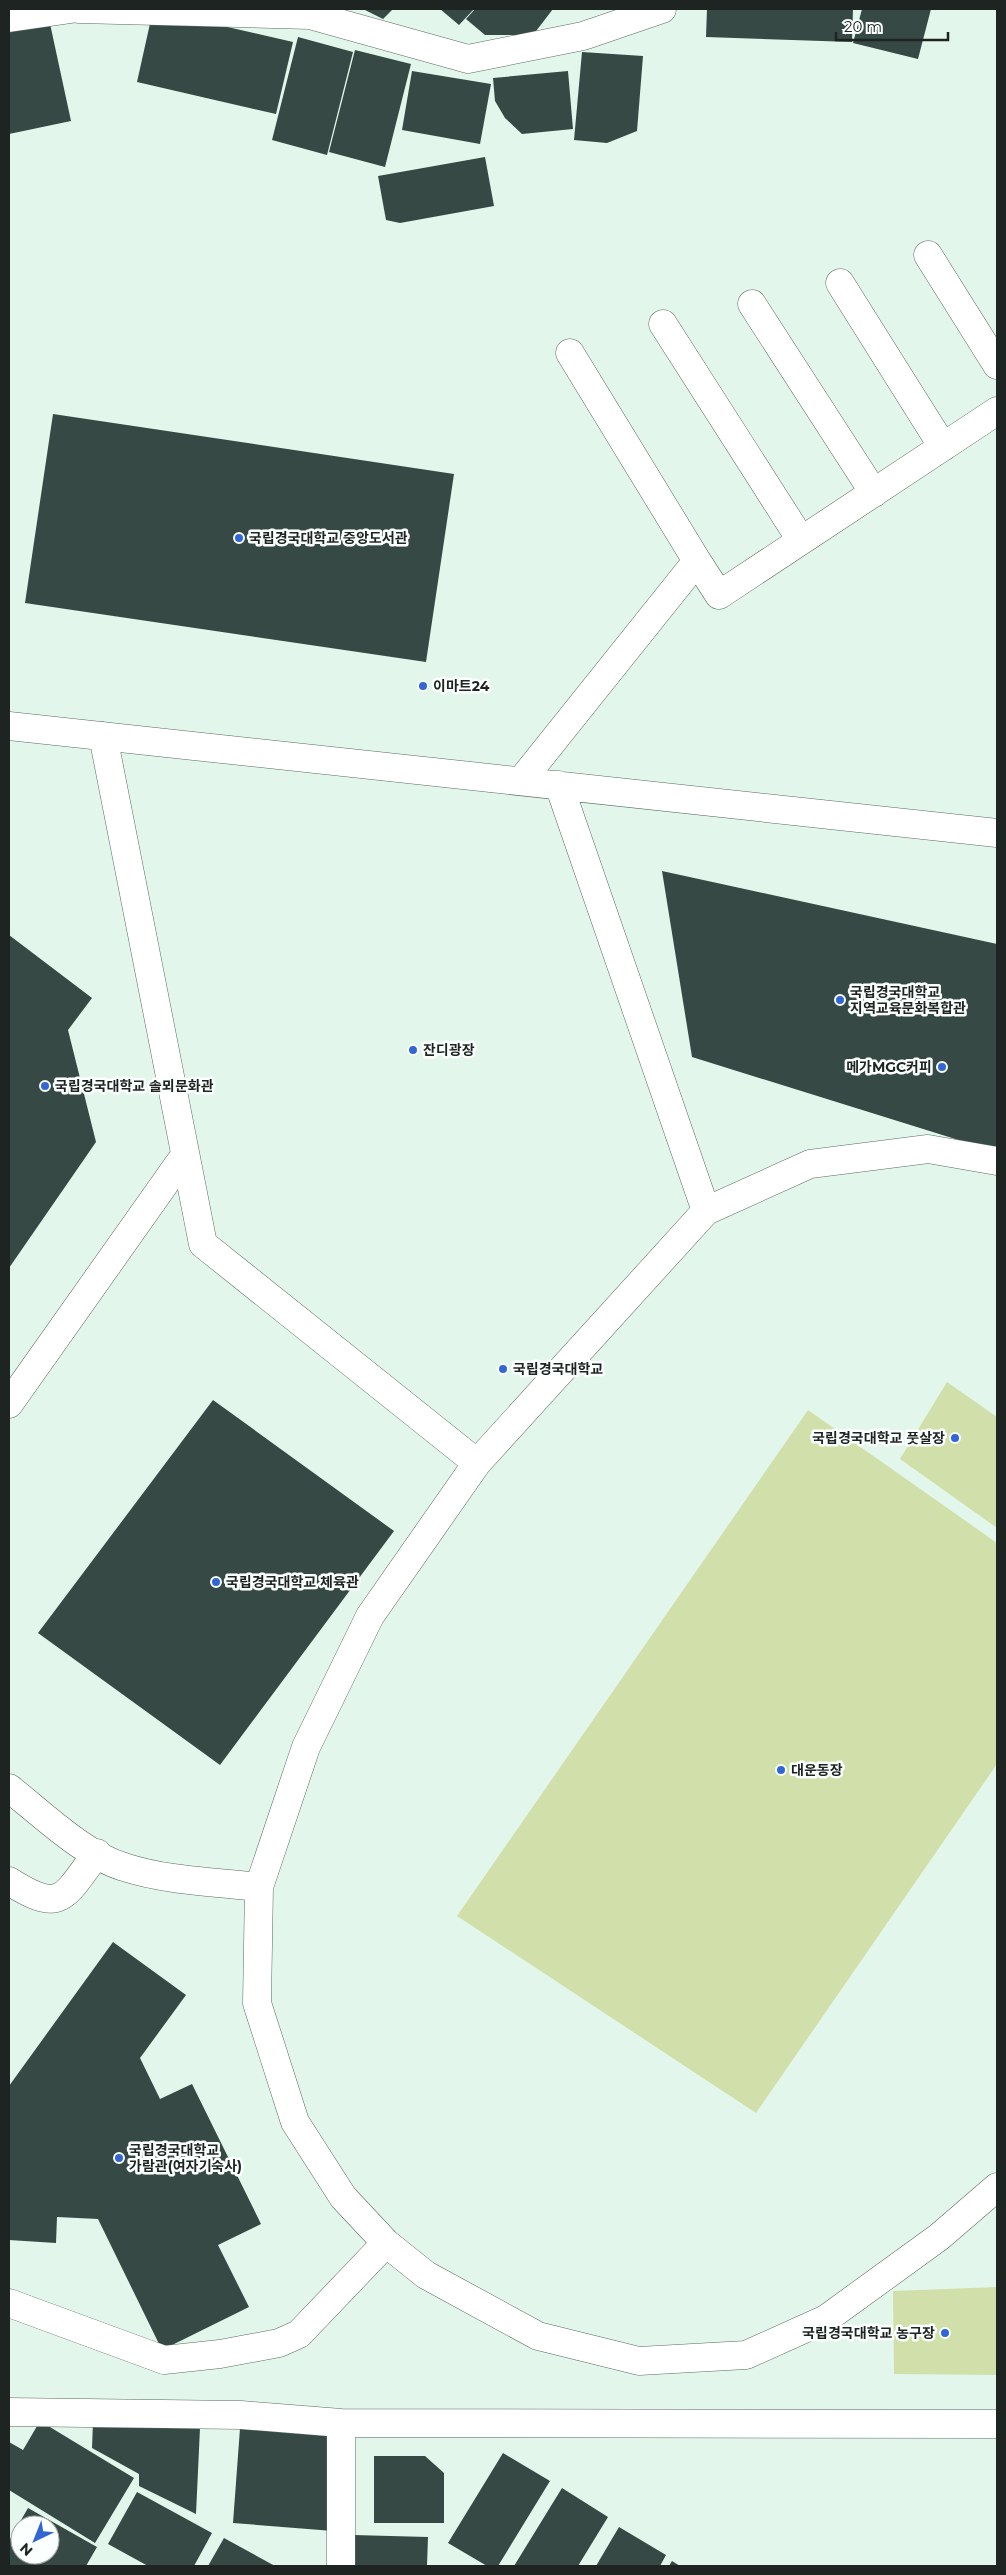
<svg xmlns="http://www.w3.org/2000/svg" width="1006" height="2575" font-family="Montserrat,'Noto Sans KR',sans-serif">
<style>
.pitch{fill:#d1e0ab}
.building{fill:#364945;fill-rule:evenodd}
.lines{fill:none;stroke-linecap:round;stroke-linejoin:round}
.minor-casing{stroke:#5a6b62;stroke-width:29}
.minor{stroke:#fff;stroke-width:28}
.poi-dot{fill:#3366d5;stroke:#fbfffd;stroke-width:2}
.labels{text-anchor:middle;dominant-baseline:central;stroke-width:5;stroke-linejoin:round;paint-order:stroke}
.poi-label{font-size:14px;font-weight:bold;fill:#1d2421;stroke:#fbfffd;text-anchor:start}
</style>
<rect width="100%" height="100%" fill="#e3f6eb"/>
<path class="pitch" d="M947 1382 997 1417V1528L900 1459Z
M808 1410 997 1543V1764L756 2113 457 1916Z
M997 2287V2375L894 2374 893 2291Z"/>
<path class="building" d="M363 9H393L383 19Z
M440 9H474L459 25Z
M475 9H553L533 35H485L466 19Z
M707 9H853L852 42 706 37Z
M862 9H931L918 59 853 43Z
M153 10 293 42 276 114 137 82Z
M49 19 71 121 9 134V28Z
M298 37 353 52 327 155 272 140Z
M355 50 411 64 385 167 329 152Z
M582 52 643 56 637 131 607 143 574 140Z
M412 71 491 84 480 144 402 130Z
M568 71 573 129 522 134 505 118 495 101 493 78Z
M485 157 494 206 400 223 386 220 378 176Z
M53 414 454 474 426 662 25 603Z
M662 871 997 944V1152L692 1057Z
M9 935 92 998 68 1030 96 1142 9 1268Z
M213 1400 394 1531 220 1765 38 1633Z
M113 1942 186 1995 140 2058 160 2099 192 2084 261 2224 218 2245 249 2307 162 2350 98 2219 57 2217 56 2243 9 2240V2086Z
M241 2415 341 2423 333 2531 233 2523Z
M40 2421 134 2478 95 2543 9 2490V2442L23 2450Z
M93 2422 200 2428 196 2514 139 2486V2474L92 2448Z
M503 2453 550 2481 498 2566H487L448 2543Z
M374 2456H425L444 2473V2523H374Z
M562 2488 608 2517 578 2566H514Z
M137 2492 212 2533 194 2566H148L108 2544Z
M28 2508 97 2547 86 2566H9V2541ZM20 2525H50V2555H20Z
M619 2527 666 2555 660 2566H596Z
M353 2535 428 2537 427 2566H353Z
M224 2538 275 2566H208Z
M672 2561 680 2566H669Z"/>
<g class="lines">
<g class="minor-casing">
<path id="minor" d="M79 9 310 15 468 59 583 36 662 9
M9 18 71 9
M928 255 997 365
M840 283 943 447
M752 304 874 493
M663 324 801 540
M570 353 697 561
M9 726 997 833
M103 736 203 1244 477 1463
M521 781 697 561 719 595 997 411
M559 785 706 1211
M997 1161 928 1149 810 1164 706 1211 477 1463 370 1616 306 1747 259 1887 257 2003 295 2122 343 2197 386 2243 426 2275 538 2336 639 2361 746 2355 826 2319 939 2237 997 2187
M9 1404 185 1155
M9 1788C42 1814 84 1855 124 1867 167 1881 215 1882 259 1887
M9 1881C62 1915 64 1897 97 1853
M9 2303 164 2360 220 2354 279 2343 299 2334 386 2243
M9 2412 241 2415 341 2423 997 2424
M341 2566V2423"/>
</g>
<use href="#minor" class="minor"/>
</g>
<g class="poi-dot">
<circle cx="239" cy="538" r="5"/>
<circle cx="423" cy="686" r="5"/>
<circle cx="840" cy="1000" r="5"/>
<circle cx="413" cy="1050" r="5"/>
<circle cx="942" cy="1067" r="5"/>
<circle cx="45" cy="1086" r="5"/>
<circle cx="503" cy="1369" r="5"/>
<circle cx="955" cy="1438" r="5"/>
<circle cx="216" cy="1582" r="5"/>
<circle cx="781" cy="1770" r="5"/>
<circle cx="119" cy="2158" r="5"/>
<circle cx="945" cy="2333" r="5"/>
</g>
<g class="labels">
<g class="poi-label">
<text x="249" y="538">국립경국대학교 중앙도서관</text>
<text x="433" y="686">이마트24</text>
<text x="850" y="992">국립경국대학교<tspan x="850" dy="16">지역교육문화복합관</tspan></text>
<text x="423" y="1050">잔디광장</text>
<text x="932" y="1067" text-anchor="end">메가MGC커피</text>
<text x="55" y="1086">국립경국대학교 솔뫼문화관</text>
<text x="513" y="1369">국립경국대학교</text>
<text x="945" y="1438" text-anchor="end">국립경국대학교 풋살장</text>
<text x="226" y="1582">국립경국대학교 체육관</text>
<text x="791" y="1770">대운동장</text>
<text x="129" y="2150">국립경국대학교<tspan x="129" dy="16">가람관(여자기숙사)</tspan></text>
<text x="935" y="2333" text-anchor="end">국립경국대학교 농구장</text>
</g>
</g>
<rect width="1006" height="2575" fill="none" stroke="#1d2421" stroke-width="20"/>
<g transform="translate(35 2540) rotate(223)"><circle r="24" fill="#fbfffd" stroke="#a2a7a5"/>
<path d="M0-4L9 19L0 12L-9 19Z" fill="#3366d5"/>
<text y="-8" font-size="14" font-weight="bold" text-anchor="middle" fill="#1d2421">N</text>
</g>
<path d="M836 32v8h112v-8" fill="none" stroke="#1d2421" stroke-width="2.5"/>
<text x="844" y="32" font-size="15" fill="#1d2421" stroke="#fbfffd" stroke-width="4" paint-order="stroke">20 m</text>
</svg>
